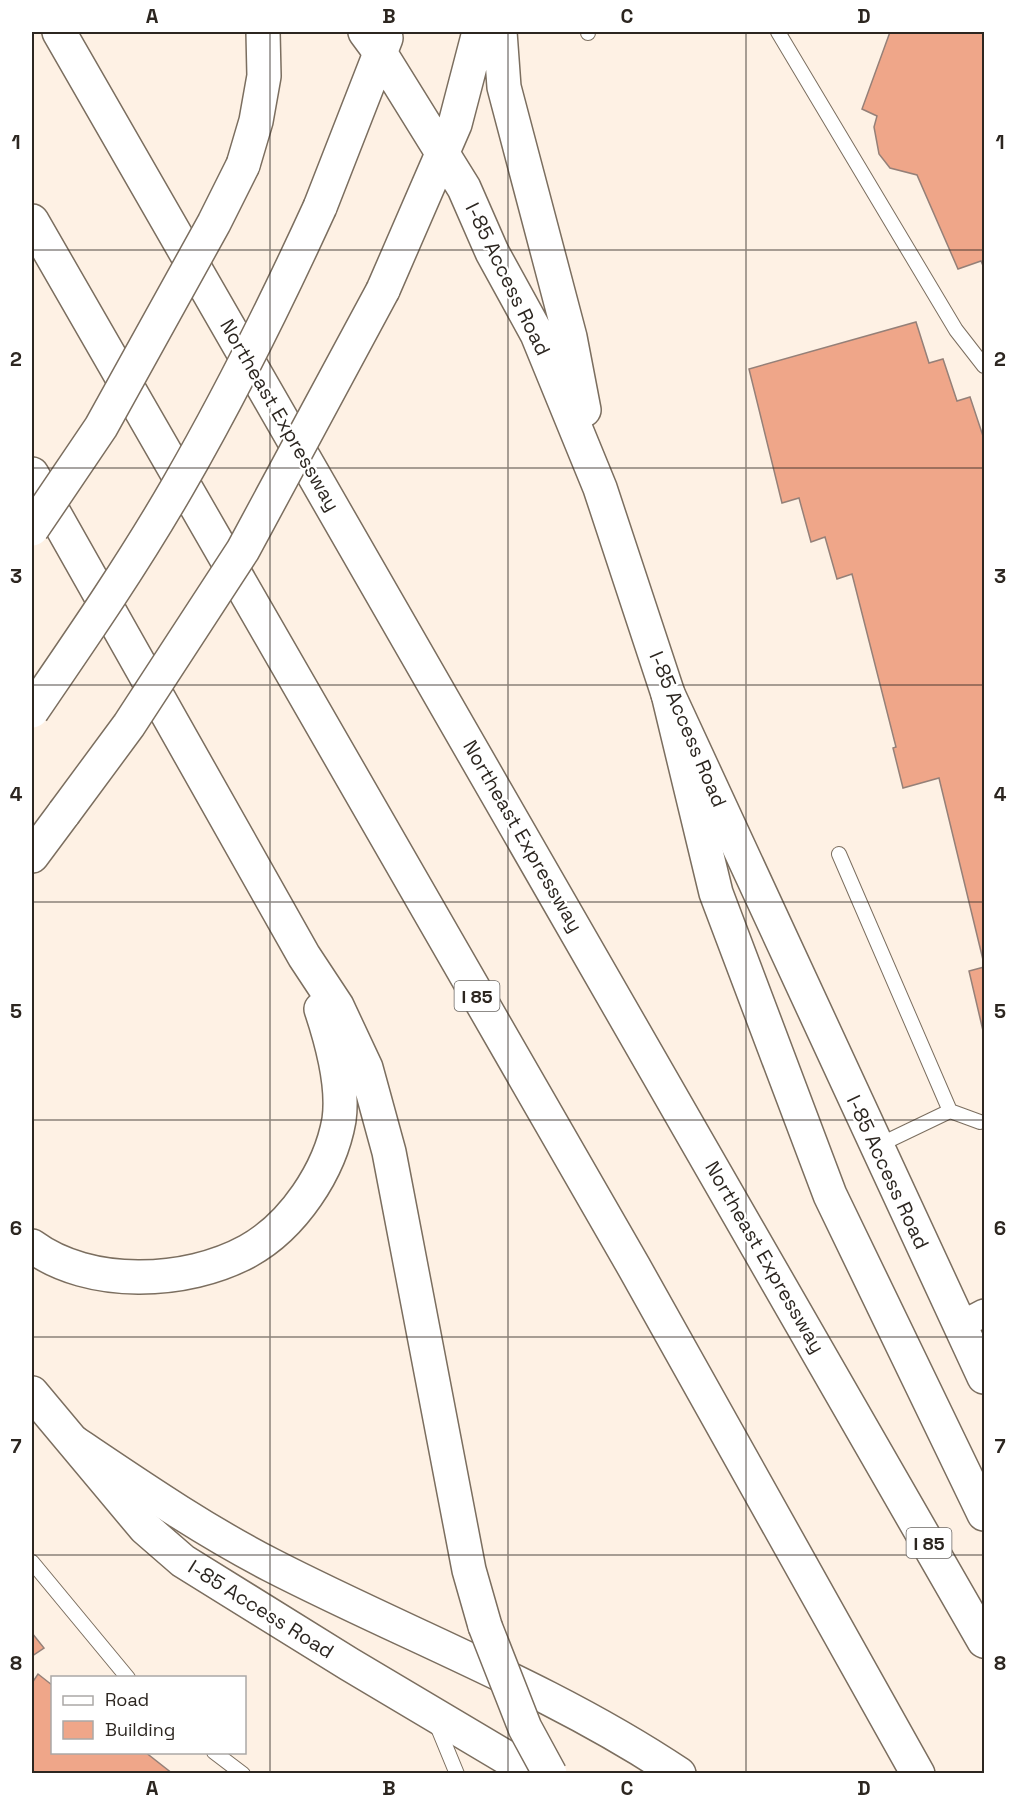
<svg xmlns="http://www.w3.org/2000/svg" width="1016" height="1805" font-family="'Space Grotesk',sans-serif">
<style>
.building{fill:#efa689;stroke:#958078;stroke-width:1.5}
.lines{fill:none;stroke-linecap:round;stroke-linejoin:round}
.service-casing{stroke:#7b6e5f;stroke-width:16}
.minor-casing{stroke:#7b6e5f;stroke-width:30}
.secondary-casing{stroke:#7b6e5f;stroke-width:36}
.motorway-casing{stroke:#7b6e5f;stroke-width:36}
.service{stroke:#fff;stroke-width:14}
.minor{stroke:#fff;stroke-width:27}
.secondary{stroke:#fff;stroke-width:33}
.motorway{stroke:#fff;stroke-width:33}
.secondary-bridge-casing{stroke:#7b6e5f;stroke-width:36;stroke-linecap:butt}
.motorway-bridge-casing{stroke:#7b6e5f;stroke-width:36;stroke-linecap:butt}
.secondary-bridge{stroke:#fff;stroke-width:33}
.motorway-bridge{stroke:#fff;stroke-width:33}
.grid{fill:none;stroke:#2c2620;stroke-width:1.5;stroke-opacity:0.55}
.labels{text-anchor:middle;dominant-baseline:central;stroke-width:4.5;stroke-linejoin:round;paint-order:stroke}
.shield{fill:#fff;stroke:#6b6763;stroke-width:1.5}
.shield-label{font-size:18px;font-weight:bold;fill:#2c2620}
.street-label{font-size:20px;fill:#2c2620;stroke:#fff}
.neatline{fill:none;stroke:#2c2620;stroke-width:2}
.grid-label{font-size:20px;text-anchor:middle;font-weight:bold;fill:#2c2620}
</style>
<rect width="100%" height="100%" fill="#fef1e4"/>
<path class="building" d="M890 32H984V268L981 261 958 269 917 175 890 168 879 154 874 127 877 116 862 109Z
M916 322 929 363 943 359 957 401 970 397 984 439V964L939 778 903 788 893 748 896 747 852 574 837 579 825 537 811 542 799 498 782 503 749 369Z
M984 967V1035L969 971Z
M32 1633 44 1648 32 1656Z
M38 1674 52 1685V1752H145L173 1774H32V1683Z"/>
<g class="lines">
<g class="service-casing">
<path id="service" d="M778 32 956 330 984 366
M588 33V32
M839 854 950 1111
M877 1146 950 1111 980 1122
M32 1562 128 1678
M436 1723 457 1774
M214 1752 243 1774"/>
</g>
<g class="minor-casing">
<path id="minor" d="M959 1326 984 1313"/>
</g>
<g class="secondary-casing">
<path id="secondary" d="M500 32 504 87 570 337 584 410
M379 51 464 188 492 252 537 334 600 488 668 694 984 1377
M320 207 386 38
M383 290 455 124 479 32
M32 856 64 813
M32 1393 145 1528 183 1561 349 1664 534 1774"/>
</g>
<g class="motorway-casing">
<path id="motorway" d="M59 32 984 1641
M365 32 379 51
M243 165 256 121 264 76 263 32
M32 221 634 1267 918 1774
M32 474 304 956 337 1006 366 1068 389 1152 469 1570 485 1626
M668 694 716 893 830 1195 984 1514
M32 1246C89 1288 186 1285 248 1251 293 1226 330 1171 339 1120 344 1085 332 1042 321 1009
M75 1443C139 1486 203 1530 271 1565 407 1635 552 1689 679 1774"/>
</g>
<use href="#service" class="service"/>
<use href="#minor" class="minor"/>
<use href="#secondary" class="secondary"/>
<use href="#motorway" class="motorway"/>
<g class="secondary-bridge-casing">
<path id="secondary-bridge" d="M32 711C82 638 133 564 178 486 230 396 277 301 320 207
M64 813 129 725 243 550 383 290"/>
</g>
<g class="motorway-bridge-casing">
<path id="motorway-bridge" d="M32 529 101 427 214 223 243 165
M485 1626 525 1728 550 1774"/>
</g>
<use href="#secondary-bridge" class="secondary-bridge"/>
<use href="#motorway-bridge" class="motorway-bridge"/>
</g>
<path class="grid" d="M270 32V1774M508 32V1774M746 32V1774M32 250H984M32 468H984M32 685H984M32 902H984M32 1120H984M32 1337H984M32 1555H984"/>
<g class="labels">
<g class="shield">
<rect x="454.5" y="981" width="45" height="30" rx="4.5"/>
<rect x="906.5" y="1528" width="45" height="30" rx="4.5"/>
</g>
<g class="shield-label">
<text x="477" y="996">I 85</text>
<text x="929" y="1543">I 85</text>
</g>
<g class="street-label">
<text transform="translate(508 279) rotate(64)">I-85 Access Road</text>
<text transform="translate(280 415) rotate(60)">Northeast Expressway</text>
<text transform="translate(688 729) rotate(67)">I-85 Access Road</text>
<text transform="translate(523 836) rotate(60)">Northeast Expressway</text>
<text transform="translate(888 1172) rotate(65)">I-85 Access Road</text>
<text transform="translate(765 1257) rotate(60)">Northeast Expressway</text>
<text transform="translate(261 1609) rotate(32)">I-85 Access Road</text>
</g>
</g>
<rect width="1016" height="1805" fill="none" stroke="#ffffff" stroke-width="66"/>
<rect x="51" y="1676" width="195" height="78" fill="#ffffff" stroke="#aba8a6" stroke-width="1.5"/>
<rect x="63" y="1696" width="30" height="9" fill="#ffffff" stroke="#aba8a6" stroke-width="1.5"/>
<text x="105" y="1706" font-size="18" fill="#2c2620">Road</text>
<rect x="63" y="1721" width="30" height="18" fill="#efa689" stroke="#aba8a6" stroke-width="1.5"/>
<text x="105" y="1736" font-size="18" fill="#2c2620">Building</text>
<rect x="33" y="33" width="950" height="1739" class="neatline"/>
<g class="grid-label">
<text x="152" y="23">A</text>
<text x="389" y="23">B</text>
<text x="627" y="23">C</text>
<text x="864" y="23">D</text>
<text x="16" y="149">1</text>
<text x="1000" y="149">1</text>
<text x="16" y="366">2</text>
<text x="1000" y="366">2</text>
<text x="16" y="583">3</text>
<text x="1000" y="583">3</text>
<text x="16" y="801">4</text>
<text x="1000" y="801">4</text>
<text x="16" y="1018">5</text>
<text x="1000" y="1018">5</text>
<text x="16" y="1235">6</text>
<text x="1000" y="1235">6</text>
<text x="16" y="1453">7</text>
<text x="1000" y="1453">7</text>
<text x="16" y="1670">8</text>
<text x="1000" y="1670">8</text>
<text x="152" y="1795">A</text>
<text x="389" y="1795">B</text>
<text x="627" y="1795">C</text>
<text x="864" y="1795">D</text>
</g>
</svg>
